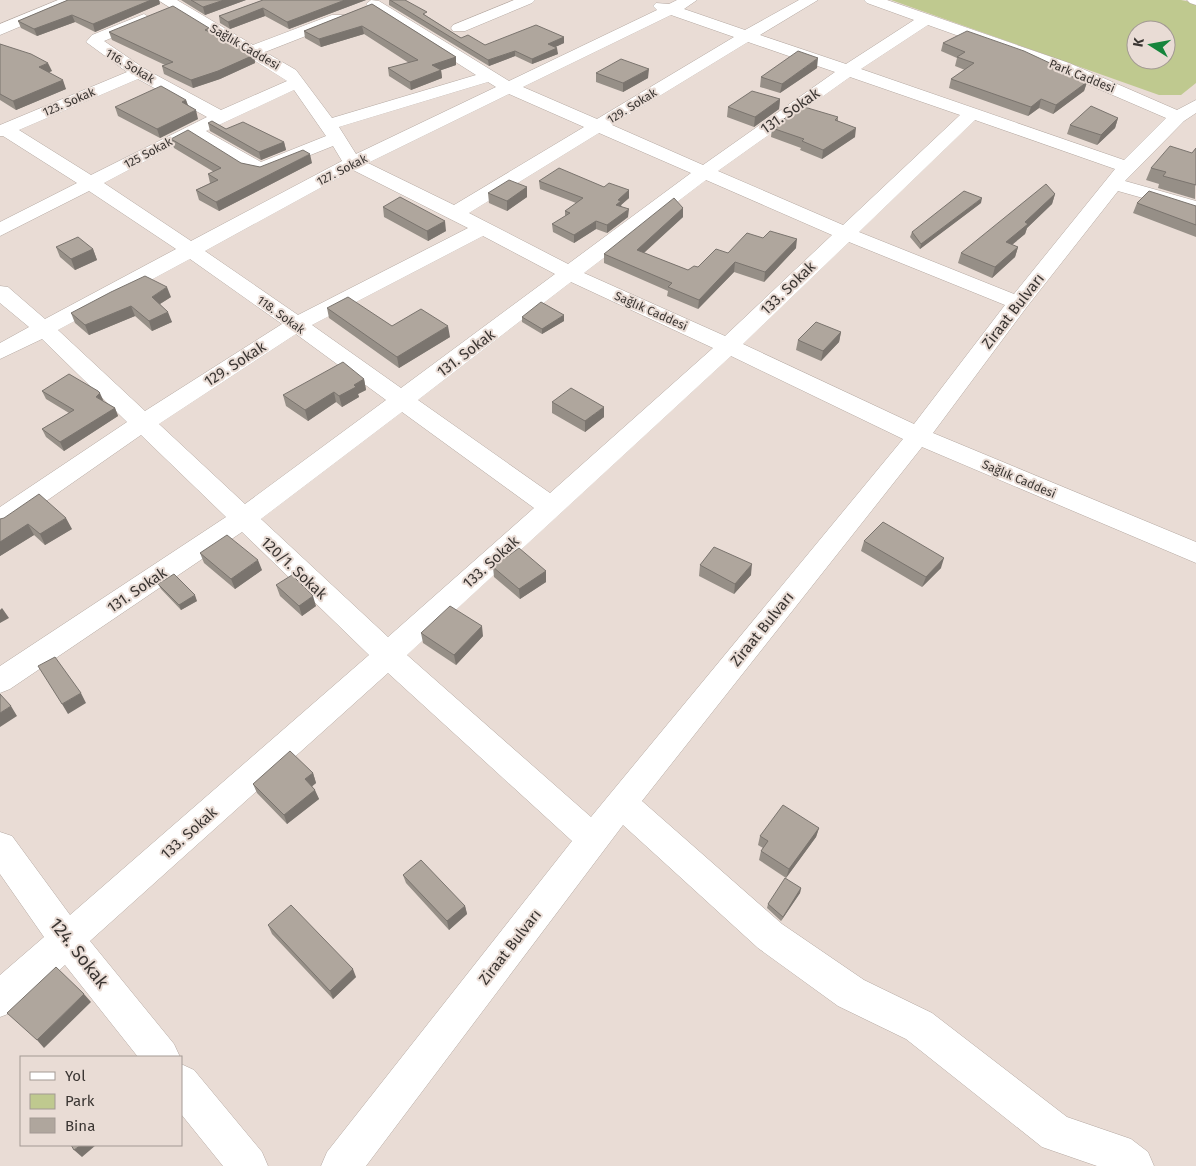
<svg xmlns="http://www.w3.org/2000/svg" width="1196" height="1166" font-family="'Fira Sans',sans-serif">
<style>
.green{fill:#bfc98f;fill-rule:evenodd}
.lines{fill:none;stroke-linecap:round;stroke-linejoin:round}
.minor-casing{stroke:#b4a8a1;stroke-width:1}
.minor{fill:#fff;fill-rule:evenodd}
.wall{fill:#968f87}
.shaded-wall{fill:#7a746e}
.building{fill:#afa69d;stroke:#7a746e}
.labels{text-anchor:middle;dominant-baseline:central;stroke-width:4;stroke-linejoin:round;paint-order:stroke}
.far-street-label{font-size:12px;fill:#3a3532;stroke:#e9dcd5}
.street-label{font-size:15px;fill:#3a3532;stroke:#e9dcd5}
.near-street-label{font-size:18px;fill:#3a3532;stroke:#e9dcd5}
</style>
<rect width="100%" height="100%" fill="#e9dcd5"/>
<path class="green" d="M891 0H1181L1196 3V83L1181 95H1159ZM1136 30H1166V60H1136Z"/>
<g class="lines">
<g class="minor-casing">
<path id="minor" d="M58 0H79L76 3 0 35V24Z
M158 0H177L253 45 332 15H344L346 18 344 21 265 52 296 70 332 118 476 75 369 7 366 4 371 0 379 1 509 81 657 10 653 6 656 3 669 4 677 0H697L684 9 745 30 799 0H818L760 35 846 64 914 20 867 3 864 0H887L1069 63 1177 110 1196 100V113L1184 121 1125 181 1196 201V213L1118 191 1026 308 933 433 1196 542V563L922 447 642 801 782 924 864 980 932 1013 1067 1117 1131 1139 1148 1152 1154 1166H1097L1042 1147 906 1039 838 1006 758 948 623 825 366 1166H321L327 1152 572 841 388 673 90 941 174 1044 180 1057H138L65 965 13 1012 0 1017V975L44 937 0 874V832L12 836 70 915 369 655 242 532 10 689 0 693V666L226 517 141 435 9 527 0 529V507L127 422 42 339 0 359V343L29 327 0 303V286L8 287 45 319 176 249 89 191 0 236V222L77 183 3 136H0V125L127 72 86 42 92 35 144 14 152 19 150 22 104 41 145 69 221 110 287 81ZM671 15 734 37 597 119 523 87ZM928 25 1057 71 1166 118 1124 160 861 69ZM748 42 835 72 703 165 612 125ZM850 77 960 115 843 225 718 171ZM138 79 207 117 91 175 19 130ZM488 82 496 87 356 154 339 127ZM294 90 326 136 261 162 206 131ZM509 94 584 127 454 205 368 163ZM975 120 1115 169 1014 294 859 232ZM599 133 691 173 568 264 469 213ZM191 137 244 170 263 174 333 146 342 161 191 241 104 183ZM353 170 468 228 298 315 205 251ZM706 180 832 235 725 336 584 273ZM483 236 555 274 401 388 312 325ZM849 242 1005 305 914 424 743 344ZM190 259 282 324 145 411 58 330ZM571 282 713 348 550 493 418 400ZM296 334 386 400 245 504 159 424ZM731 356 903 439 591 817 407 655ZM402 412 534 508 388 637 261 519Z
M514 0H535L532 3 465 31H453L451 28 453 25Z
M1187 0H1196V5L1190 3Z
M181 1064 194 1070 262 1152 268 1166H223L181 1114Z"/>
</g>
<use href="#minor" class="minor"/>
</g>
<path class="wall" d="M68 0H159L160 4 95 32 75 22 37 36 21 28 18 21Z
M181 0H246L205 15Z
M263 0H366L289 29 265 16 230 29 220 23 219 16Z
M389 0H405L428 17 461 38 485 45 564 37V43L555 47 558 54 532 64 515 56 489 66 389 5Z
M372 4 456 57V65L441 70 442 78 411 90 389 76 388 68 409 63 364 34 321 47 305 38 304 31Z
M209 28 210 32 254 55 255 63 220 79 193 88 164 74 162 66 165 65 112 40 109 32Z
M943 43 1065 74 1087 82 1084 91 1053 114 1039 108 1028 116 949 88 951 79 965 70 955 66 957 58 941 51Z
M0 44 52 71 49 72 66 89 16 110 0 100Z
M817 68 780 93 760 87 761 77Z
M596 73 648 78 623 92 596 82Z
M780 99 779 109 754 127 727 117 728 107Z
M186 100 188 105 198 119 160 138 118 116 115 107Z
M838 117V121L855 137 822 159 800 150 801 148 771 137 772 128Z
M1118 118 1115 128 1097 145 1067 134 1070 125Z
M208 123 226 129 284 142 286 150 261 160 210 131Z
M171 139 241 163 260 167 312 163 219 211 199 200 196 190 210 183 208 174 214 172 174 148Z
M1196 148 1195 199 1158 188 1159 184 1146 180 1151 168 1192 153Z
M539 181 629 190V198L621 205 628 217 607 233 596 229 574 243 553 232 552 224 565 217V211L576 203 540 189Z
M527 187V197L507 211 489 203 488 193Z
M1055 194 1052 204 1027 228 1025 234 1012 245 1018 247 1015 257 992 278 958 263 961 253Z
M981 203 920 249 910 237 912 232Z
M1137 203 1196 206V237L1133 213Z
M383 207 446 231 428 241 384 217Z
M683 208V217L644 253 688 270 698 267 728 253 796 248 764 282 734 272 698 309 667 296 668 291 604 263V254Z
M56 247 93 249 97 260 75 270 60 257Z
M171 297 160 304 172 322 152 331 135 316 89 335 75 323 71 313Z
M327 308 392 326 450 337 399 368 329 318Z
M522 317 564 321 542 334 522 322Z
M841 332 839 342 821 361 796 350 798 340Z
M364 379 366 390 358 394 359 397 342 407 336 402 308 421 286 406 283 395Z
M42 391 103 401 115 408 118 416 64 451 46 437 42 429 69 413 46 399Z
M552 402 604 417 585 432 552 413Z
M0 519 72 529 45 545 34 535 0 556Z
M864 541 941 568 922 587 861 551Z
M200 553 262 570 235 589 204 563Z
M700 565 751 575 734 594 699 576Z
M493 567 546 571V582L520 599 494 577Z
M158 584 197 601 181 610 161 589Z
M276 585 316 606 302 616 280 596Z
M421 633 483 636 456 665 423 643Z
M313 773 316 783 312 786 319 799 287 824 257 793 253 784Z
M819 828 816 837 786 878 759 860 761 851 763 848 758 845 760 836Z
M403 875 465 906 467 914 449 930 406 883Z
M801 888 800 893 781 921 767 908 768 904Z
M268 925 356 977 333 999 272 934Z"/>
<path class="shaded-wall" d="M151 0H159L160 4 95 32 93 24Z
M224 0H246L205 15 203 7Z
M345 0H366L289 29 287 22Z
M263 8 265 16 230 29 228 22Z
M72 15 75 22 37 36 34 29Z
M362 26 364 34 321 47 319 39Z
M564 37V43L549 50 548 44Z
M557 48 558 54 532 64V59Z
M515 51V56L489 66 488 60Z
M254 55 255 63 220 79 193 88 191 80Z
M456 57V65L433 73 432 65Z
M818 58 817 68 780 93 782 84Z
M48 63 52 71 42 75 39 67Z
M649 69 648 78 623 92V83Z
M441 70 442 78 411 90 410 82Z
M63 80 66 89 16 110 13 101Z
M1087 82 1084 91 1053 114 1056 105Z
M780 99 779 109 754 127 755 117Z
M1041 99 1039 108 1028 116 1031 107Z
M186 100 189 109 182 102Z
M196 110 198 119 160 138 157 129Z
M1118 118 1115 128 1097 145 1101 135Z
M856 128 855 137 822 159 823 150Z
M284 142 286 150 261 160 259 152Z
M310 154 312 163 219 211 216 202Z
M527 187V197L507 211V201Z
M629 190V198L621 205V209L616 205 618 200Z
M1055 194 1052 204 1027 228 1025 234 1003 252 1006 242 1025 222Z
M982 198 981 203 920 249 921 244Z
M683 208V217L637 259V250Z
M629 209 628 217 607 233V225Z
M445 221 446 231 428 241 427 231Z
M596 221V229L574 243V235Z
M797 239 796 248 764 282 765 272Z
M1018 247 1015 257 992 278 995 267Z
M93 249 97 260 75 270 71 259Z
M735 262 734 272 698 309 699 300Z
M167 287 171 297 155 307 152 297Z
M131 306 135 316 89 335 85 325Z
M168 312 172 322 152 331 149 321Z
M564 315V321L542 334V329Z
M448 326 450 337 399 368 397 357Z
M841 332 839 342 821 361 823 351Z
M364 379 366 390 358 394 359 397 342 407 339 396 354 385Z
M334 392 336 402 308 421 305 410Z
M100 393 104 402 96 397Z
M604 407V417L585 432V421Z
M115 408 118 416 64 451 60 442Z
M66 518 72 529 45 545 40 534Z
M28 524 34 535 0 556V542Z
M944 558 941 568 922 587 926 577Z
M258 560 262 570 235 589 231 579Z
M752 564 751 575 734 594 735 584Z
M546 571V582L520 599 519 589Z
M195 595 197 601 181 610 179 605Z
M313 596 316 606 302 616 299 606Z
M2 608 9 618 0 623V610Z
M482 626 483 636 456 665 454 655Z
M81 693 86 703 68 714 62 704Z
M11 706 17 716 0 727V713Z
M313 773 316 783 309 789 305 779Z
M315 790 319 799 287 824 284 815Z
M819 828 816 837 786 878 789 869Z
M801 888 800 893 781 921 783 917Z
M465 906 467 914 449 930 447 921Z
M353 969 356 977 333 999 330 991Z
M84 994 91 1002 44 1048 37 1040Z
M81 1145H96L82 1157 74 1150Z"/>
<path class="building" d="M68 0H151L93 24 72 15 34 29 18 21Z
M191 0H224L203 7Z
M263 0H345L287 22 263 8 228 22 219 16Z
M390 0H405L427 12 423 14 461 38 468 35 485 45 536 25 564 37 548 44 557 48 532 59 515 51 488 60Z
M372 4 456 57 432 65 441 70 410 82 388 68 418 60 362 26 319 39 304 31Z
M173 6 209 28 205 30 228 39 254 55 218 71 191 80 162 66 173 62 109 32Z
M967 31 1024 51 1067 71 1062 73 1087 82 1056 105 1041 99 1031 107 951 79 974 63 957 57 965 52 943 43Z
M0 44 31 54 48 63 39 67 63 80 13 101 0 94Z
M798 51 818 58 782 84 761 77Z
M621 59 649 69 623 83 596 73Z
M161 86 186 100 182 102 196 110 157 129 115 107Z
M752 91 780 99 755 117 728 107Z
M801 106 838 117 835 120 856 128 823 150 802 141 804 139 772 128Z
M1091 106 1118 118 1101 135 1070 125Z
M212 121 226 129 243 122 284 142 259 152 208 123Z
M188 130 241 163 260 167 303 150 310 154 216 202 196 190 218 180 208 174 221 168 171 139Z
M1170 146 1192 153 1196 148V185L1163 176 1166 172 1151 168Z
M559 168 604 187 609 183 629 190 618 200 621 201 616 205 629 209 607 225 596 221 574 235 552 224 570 213 565 211 583 198 539 181Z
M509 180 527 187 507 201 488 193Z
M1046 184 1055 194 1025 222 1028 224 1006 242 1018 247 995 267 961 253Z
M964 191 982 198 921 244 912 232Z
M1149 191 1196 206V225L1137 203Z
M400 197 445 221 427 231 383 207Z
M674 198 683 208 637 250 688 270 694 266 698 267 716 249 728 253 747 233 763 238 770 231 797 239 765 272 735 262 699 300 668 287 672 283 604 254Z
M78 237 93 249 71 259 56 247Z
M145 276 167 287 152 297 168 312 149 321 131 306 85 325 71 313 111 292Z
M348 297 392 326 421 309 448 326 397 357 327 308Z
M541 302 564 315 542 329 522 317Z
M816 322 841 332 823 351 798 340Z
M343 362 364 379 354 385 356 387 339 396 334 392 305 410 283 395Z
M69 374 98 391 100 393 96 397 115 408 60 442 42 429 74 410 42 391Z
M571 388 604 407 585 421 552 402Z
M39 494 66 518 40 534 28 524 0 542V519L4 518Z
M883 522 944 558 926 577 864 541Z
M227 535 258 560 231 579 200 553Z
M714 547 752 564 735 584 700 565Z
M519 548 546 571 519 589 493 567Z
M174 574 195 595 179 605 158 584Z
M292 575 313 596 299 606 276 585Z
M450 606 482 626 454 655 421 633Z
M55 657 81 693 62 704 38 666Z
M0 694 11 706 0 713Z
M290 751 313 773 305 779 315 790 284 815 253 784Z
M783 805 819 828 789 869 761 851 768 841 760 836Z
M421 860 465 906 447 921 403 875Z
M785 878 801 888 783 917 768 904Z
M291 905 353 969 330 991 268 925Z
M56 967 84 994 37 1040 7 1013Z
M71 1145H81L74 1150Z"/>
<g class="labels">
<g class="far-street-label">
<text transform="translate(245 47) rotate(30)">Sağlık Caddesi</text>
<text transform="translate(130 66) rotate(31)">116. Sokak</text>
<text transform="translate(1082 76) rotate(22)">Park Caddesi</text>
<text transform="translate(69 102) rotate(-23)">123. Sokak</text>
<text transform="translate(632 106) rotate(-32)">129. Sokak</text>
<text transform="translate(148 153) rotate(-28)">125 Sokak</text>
<text transform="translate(342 170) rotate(-27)">127. Sokak</text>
<text transform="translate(651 311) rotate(24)">Sağlık Caddesi</text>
<text transform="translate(281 315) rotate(36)">118. Sokak</text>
<text transform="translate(1019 479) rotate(23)">Sağlık Caddesi</text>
</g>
<g class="street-label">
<text transform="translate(790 111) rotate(-35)">131. Sokak</text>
<text transform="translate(788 288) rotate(-44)">133. Sokak</text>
<text transform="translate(1013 311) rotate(-52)">Ziraat Bulvarı</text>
<text transform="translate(466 353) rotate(-37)">131. Sokak</text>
<text transform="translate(235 364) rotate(-33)">129. Sokak</text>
<text transform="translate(491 562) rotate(-42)">133. Sokak</text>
<text transform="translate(294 568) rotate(43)">120/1. Sokak</text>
<text transform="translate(137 590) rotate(-34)">131. Sokak</text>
<text transform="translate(762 629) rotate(-51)">Ziraat Bulvarı</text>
<text transform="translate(189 833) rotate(-42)">133. Sokak</text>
<text transform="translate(510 947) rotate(-52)">Ziraat Bulvarı</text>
</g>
<g class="near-street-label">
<text transform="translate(79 953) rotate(52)">124. Sokak</text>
</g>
</g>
<rect x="20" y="1056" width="162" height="90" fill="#e9dcd5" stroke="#a39994"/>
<rect x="30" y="1072" width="25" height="8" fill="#ffffff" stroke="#a39994"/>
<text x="65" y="1081" font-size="15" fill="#3a3532">Yol</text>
<rect x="30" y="1094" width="25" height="15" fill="#bfc98f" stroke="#a39994"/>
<text x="65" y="1106" font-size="15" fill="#3a3532">Park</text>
<rect x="30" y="1118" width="25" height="15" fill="#afa69d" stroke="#a39994"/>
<text x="65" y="1131" font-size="15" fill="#3a3532">Bina</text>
<g transform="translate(1151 45) rotate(281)"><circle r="24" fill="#e9dcd5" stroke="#a39994"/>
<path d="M0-4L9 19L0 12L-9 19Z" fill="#16853c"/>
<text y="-8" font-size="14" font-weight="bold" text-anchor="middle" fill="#3a3532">K</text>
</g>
</svg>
